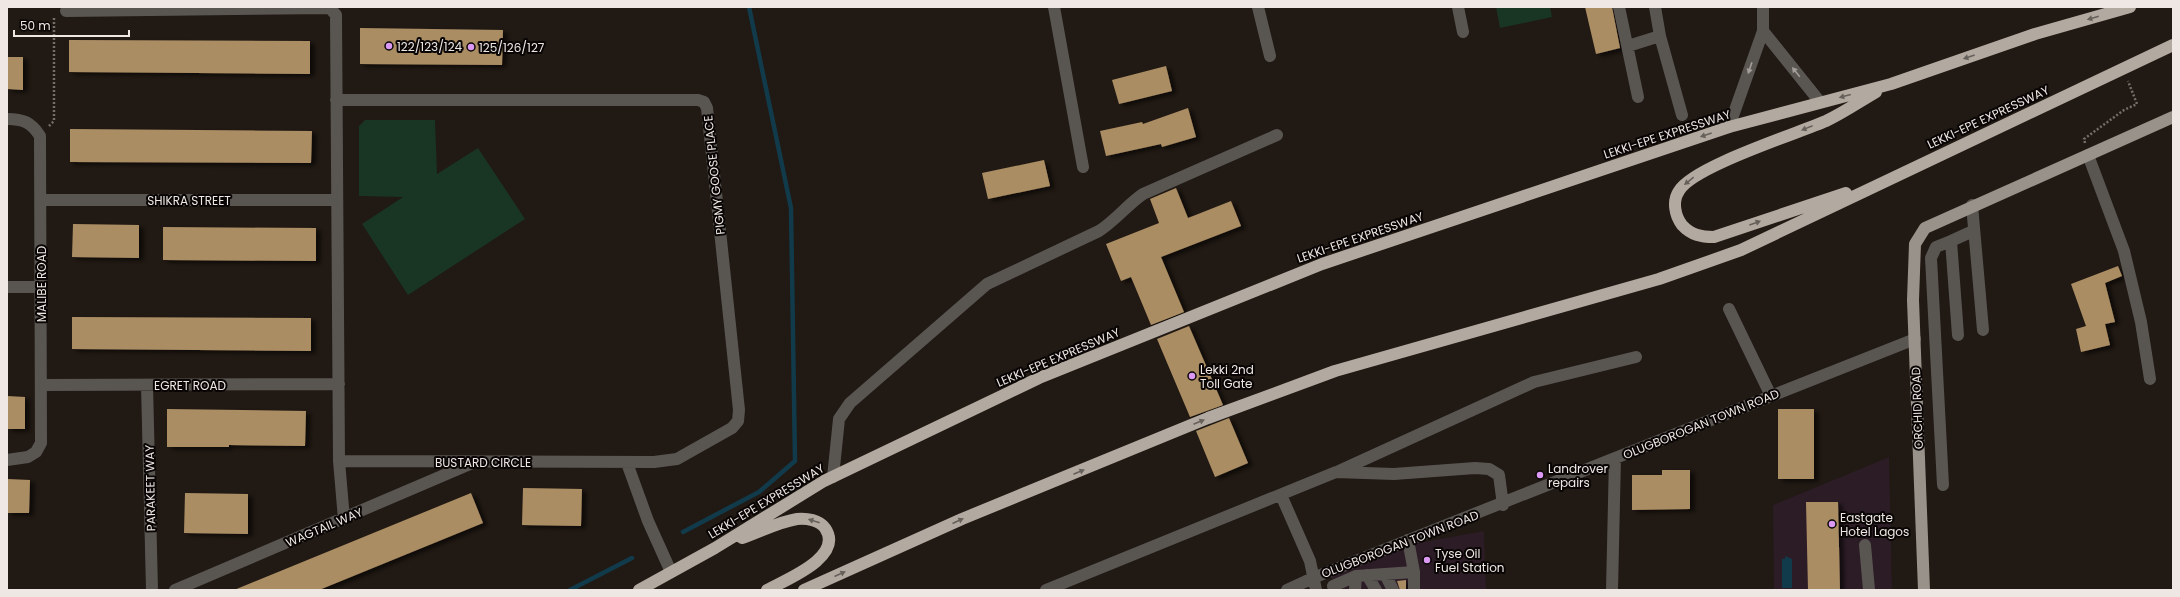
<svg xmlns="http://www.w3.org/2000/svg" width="2180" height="597" font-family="Poppins,sans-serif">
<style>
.commercial{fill:#2c1c26}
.green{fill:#193523}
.water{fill:#113b4b}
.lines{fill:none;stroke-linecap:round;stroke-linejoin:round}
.stream{stroke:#113b4b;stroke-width:4.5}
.building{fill:#ab8d64;filter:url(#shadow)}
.path{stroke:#756e69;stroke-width:2.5;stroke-dasharray:2 2;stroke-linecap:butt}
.minor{stroke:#595652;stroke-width:12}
.major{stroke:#99928a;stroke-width:12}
.highway{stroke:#b2aaa0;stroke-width:12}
.oneway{fill:#66605a}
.oneway2{fill:#a49e9b}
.poi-dot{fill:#dc99f4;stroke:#080504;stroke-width:1.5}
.labels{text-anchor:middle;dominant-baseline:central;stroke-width:4;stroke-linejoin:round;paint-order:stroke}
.poi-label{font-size:12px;fill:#eee7e4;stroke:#080504;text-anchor:start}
.street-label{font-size:12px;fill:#eee7e4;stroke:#080504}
</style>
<defs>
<filter id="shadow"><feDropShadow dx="4.5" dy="2.5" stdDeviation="2" flood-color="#0009"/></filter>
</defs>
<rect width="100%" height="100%" fill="#211913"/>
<path class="commercial" d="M1889 457 1892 590H1774L1773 505Z
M1484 531 1486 590H1334L1331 574 1407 545Z"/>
<path class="green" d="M1496 7H1550L1552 17 1500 28Z
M365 120H435L437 174 478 148 525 219 408 295 362 224 403 197 359 196V126Z"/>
<path class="water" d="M1785 556 1792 559V588H1782V559H1785Z"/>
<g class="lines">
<path class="stream" d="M683 532 759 492 795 461 791 208 749 7
M570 590 632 558"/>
</g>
<path class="building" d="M1585 7H1612L1620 48 1596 54Z
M360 28 503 30 502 65 360 64Z
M69 40 310 41V74L69 72Z
M7 57H23V90L7 89Z
M1166 66 1172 91 1119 104 1112 80Z
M1188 108 1196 137 1162 147 1161 144 1106 156 1100 131 1142 122 1143 124Z
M70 129 312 131 311 163 70 162Z
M1044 160 1050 186 988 199 982 173Z
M1176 188 1188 218 1231 201 1241 226 1161 257 1184 312 1151 325 1131 277 1121 281 1106 244 1159 223 1150 199Z
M73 224 139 225V258L72 257Z
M163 227 316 228V261L163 260Z
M2118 266 2122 276 2105 283 2115 322 2105 324 2110 345 2081 352 2076 329 2086 326 2071 284Z
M72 317 311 318V351L72 349Z
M1189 326 1223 405 1190 417 1157 339Z
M7 396 25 397V429H7Z
M167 409 306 411 305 446 229 445V447H167Z
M1778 409H1814V479H1778Z
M1229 418 1248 463 1215 477 1196 431Z
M1662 470H1690V509L1632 510V475H1662Z
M7 479 30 480 29 513H7Z
M523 488 582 489 581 526 522 525Z
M185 493 248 494V534L184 533Z
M471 493 483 523 319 590H234Z
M1806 502H1838L1840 590H1808Z
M1406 580V590H1400L1397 581Z"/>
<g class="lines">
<path class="path" d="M49 126 54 121V17
M2085 143 2084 139 2124 110 2137 104 2128 81"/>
<path class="minor" d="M1054 7 1083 167
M1258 7 1270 56
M1458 7 1463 32
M1619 7 1638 97
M1655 7 1660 36 1682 115
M66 11 330 8 336 15 339 461 344 519
M1763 31 1820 102
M1628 46 1660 36
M336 100H698L704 102 707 108 739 410 738 421 732 428 677 459 654 462 339 461
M7 119C23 119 31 122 40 136L41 443 36 452 28 457 7 460
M1729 127 1763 31V7
M2088 155 2124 251 2141 322 2150 379
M41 200H337
M1972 205 1983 330
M7 287H41
M1729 309 1771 396
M1958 335 1951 241 1973 231
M42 385 339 384
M147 385 152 590
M627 463 648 521 671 572
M1339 471 1534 382 1636 357
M833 477 839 419 850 403 987 284 1099 231C1116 220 1127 205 1143 194L1277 135
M1943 485 1931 258 1936 247 1951 241
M1281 495 1310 561 1316 590
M1408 540 1414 572
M1865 545 1869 590
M1385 574 1393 590
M1367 575 1376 590
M1333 586 1356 576
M175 590 470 464
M1046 590 1336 472 1394 474 1475 468 1489 469 1499 475 1503 505
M1287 590 1313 578C1514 500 1714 418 1915 339
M1355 590 1356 576 1414 572V590
M1612 590 1615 458"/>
<path class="major" d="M1924 590 1913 300 1915 244 1925 228 2173 117"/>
<path class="highway" d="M1846 193 1714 237C1701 237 1691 235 1682 225 1675 216 1672 201 1679 191 1692 167 1796 134 1826 121 1843 113 1859 102 1876 92
M742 538C760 532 778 522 797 519 807 518 819 520 825 528 845 557 785 580 767 590
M639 590 715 548 824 481 1039 378 1322 264 1729 127 1891 84 2035 34 2130 7
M804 590 962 519 1208 418 1335 371 1659 279 1741 250 2173 45"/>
</g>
<defs><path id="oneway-solid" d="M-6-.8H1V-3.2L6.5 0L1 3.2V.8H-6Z"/></defs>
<g class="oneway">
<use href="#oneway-solid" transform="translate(2093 18) rotate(164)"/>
<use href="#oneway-solid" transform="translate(1969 57) rotate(161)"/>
<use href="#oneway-solid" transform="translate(1845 96) rotate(165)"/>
<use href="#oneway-solid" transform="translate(1807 128) rotate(158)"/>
<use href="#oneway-solid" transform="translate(1706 135) rotate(161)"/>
<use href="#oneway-solid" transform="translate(1689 181) rotate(141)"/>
<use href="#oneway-solid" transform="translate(1755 223) rotate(-20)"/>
<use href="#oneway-solid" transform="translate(1199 422) rotate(-23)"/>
<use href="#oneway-solid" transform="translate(1079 472) rotate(-23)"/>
<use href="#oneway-solid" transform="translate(814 521) rotate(-162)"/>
<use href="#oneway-solid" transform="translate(958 521) rotate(-24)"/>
<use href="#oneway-solid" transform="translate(840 574) rotate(-24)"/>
</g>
<g class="oneway2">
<use href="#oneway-solid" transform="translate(1750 68) rotate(109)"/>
<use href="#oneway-solid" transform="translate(1796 72) rotate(-129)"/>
</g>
<g class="poi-dot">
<circle cx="389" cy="46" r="4"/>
<circle cx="471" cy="47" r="4"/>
<circle cx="1192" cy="376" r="4"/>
<circle cx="1540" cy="475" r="4"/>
<circle cx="1832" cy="524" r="4"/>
<circle cx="1427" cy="560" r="4"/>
</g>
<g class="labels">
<g class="poi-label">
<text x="397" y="46">122/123/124</text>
<text x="479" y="47">125/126/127</text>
<text x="1200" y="369">Lekki 2nd<tspan x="1200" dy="14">Toll Gate</tspan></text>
<text x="1548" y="468">Landrover<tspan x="1548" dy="14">repairs</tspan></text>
<text x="1840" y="517">Eastgate<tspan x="1840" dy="14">Hotel Lagos</tspan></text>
<text x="1435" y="553">Tyse Oil<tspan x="1435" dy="14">Fuel Station</tspan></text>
</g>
<g class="street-label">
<text transform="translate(1988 117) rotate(-25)">LEKKI-EPE EXPRESSWAY</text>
<text transform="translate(1667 134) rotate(-18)">LEKKI-EPE EXPRESSWAY</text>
<text transform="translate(714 175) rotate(-96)">PIGMY GOOSE PLACE</text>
<text x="189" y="200">SHIKRA STREET</text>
<text transform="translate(1360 237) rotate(-19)">LEKKI-EPE EXPRESSWAY</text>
<text transform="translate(41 284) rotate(-90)">MALIBE ROAD</text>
<text transform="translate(1058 357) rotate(-23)">LEKKI-EPE EXPRESSWAY</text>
<text x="190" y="385">EGRET ROAD</text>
<text transform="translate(1917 408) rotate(-92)">ORCHID ROAD</text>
<text transform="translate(1701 424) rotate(-22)">OLUGBOROGAN TOWN ROAD</text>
<text x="483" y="462">BUSTARD CIRCLE</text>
<text transform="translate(150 488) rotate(-91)">PARAKEET WAY</text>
<text transform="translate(766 501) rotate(-31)">LEKKI-EPE EXPRESSWAY</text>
<text transform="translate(324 527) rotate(-23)">WAGTAIL WAY</text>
<text transform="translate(1400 544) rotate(-21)">OLUGBOROGAN TOWN ROAD</text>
</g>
</g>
<rect width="2180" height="597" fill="none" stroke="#eee7e4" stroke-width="16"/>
<path d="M14 30v6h115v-6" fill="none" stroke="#eee7e4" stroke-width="2"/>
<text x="20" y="30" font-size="12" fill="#eee7e4" stroke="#080504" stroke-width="3" paint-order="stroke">50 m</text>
</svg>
